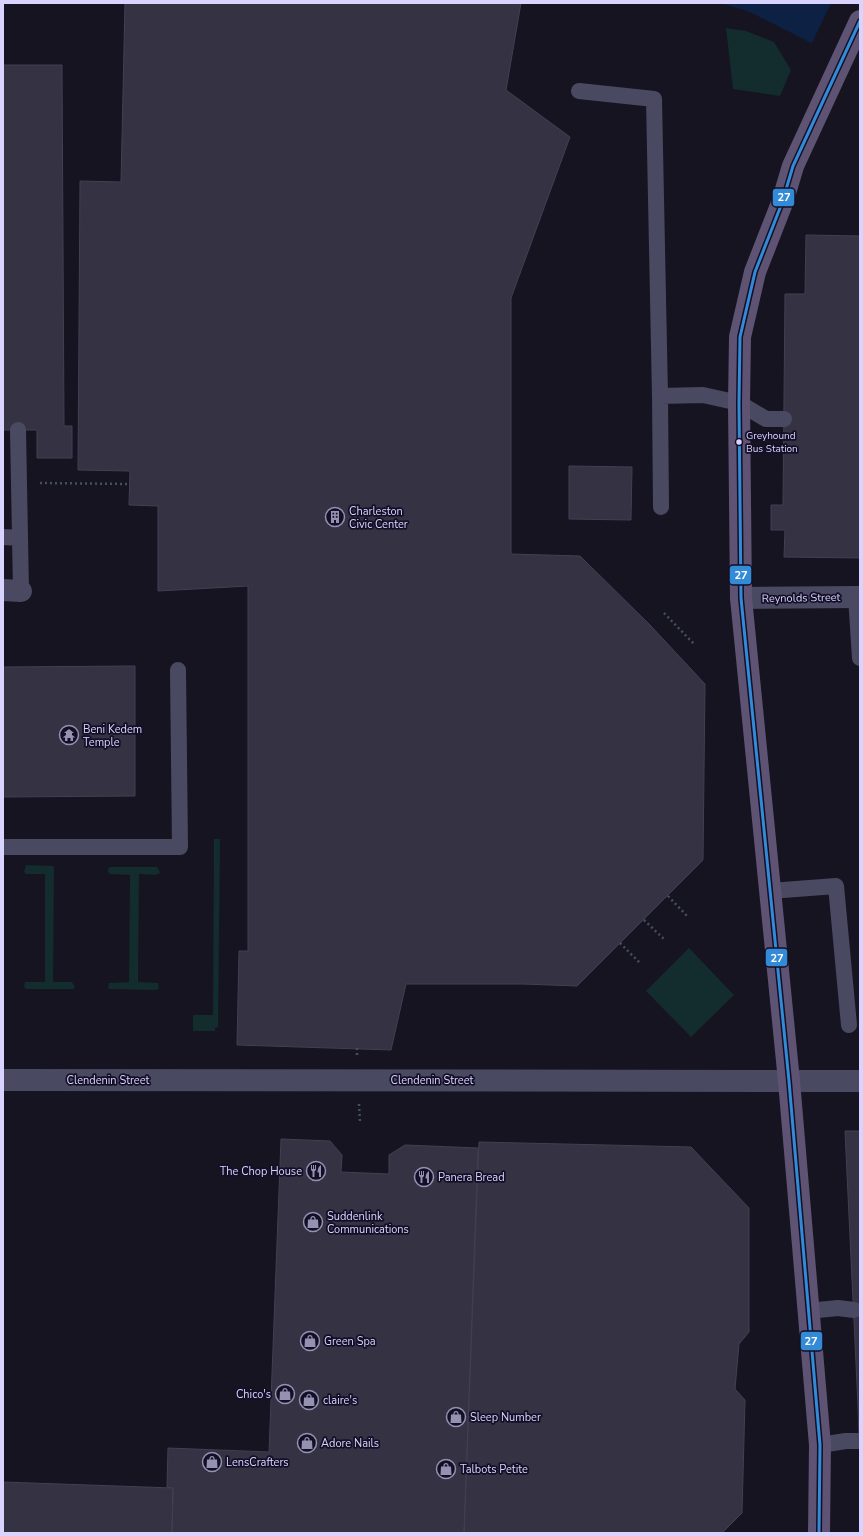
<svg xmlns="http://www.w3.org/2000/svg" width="863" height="1536" font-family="'Nunito Sans',sans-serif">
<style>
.green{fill:#132c2d}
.water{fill:#0d2144}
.pier{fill:#161421}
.building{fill:#343243;stroke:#433f54}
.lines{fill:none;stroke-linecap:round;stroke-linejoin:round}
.path{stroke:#44505f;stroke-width:2.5;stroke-dasharray:2 3;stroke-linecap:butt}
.service{stroke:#4a4962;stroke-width:16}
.minor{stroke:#4a4962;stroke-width:22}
.tertiary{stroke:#4a4962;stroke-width:22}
.primary{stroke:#5e5373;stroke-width:22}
.bus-1-casing{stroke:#130f26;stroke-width:6}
.bus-1{stroke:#338bd7;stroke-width:3}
.bus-dot{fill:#d9d4ff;stroke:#130f26;stroke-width:1.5}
.labels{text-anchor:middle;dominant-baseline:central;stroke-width:3.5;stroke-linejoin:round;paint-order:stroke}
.bus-label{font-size:10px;fill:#d9d4ff;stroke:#130f26;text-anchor:start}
.poi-label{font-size:11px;fill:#d9d4ff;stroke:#130f26;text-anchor:start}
.street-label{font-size:11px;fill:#d9d4ff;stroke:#130f26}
.line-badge{stroke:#130f26;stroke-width:1.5}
.badge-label{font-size:11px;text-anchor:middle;font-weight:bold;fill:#fff}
</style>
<rect width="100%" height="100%" fill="#161421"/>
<path class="green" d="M726 28 746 31 774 42 791 70 780 96 733 89Z
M214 839H220L218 1027 215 1028V1031H193V1015H213Z
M26 865 54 866 53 982H72L75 987 73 989H26L24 987 25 982H45V874H26L24 872Z
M110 867H157L159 870 160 873 156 875 139 874 138 982 158 983 159 988 157 990 110 989 108 988 109 983 129 982 130 875 110 874 108 872V869Z
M689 948 734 995 691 1037 646 991Z"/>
<path class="water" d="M721 3H860V68L750 12Z"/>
<path class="pier" d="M831 3H860V70L811 45Z"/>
<path class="building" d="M125 3H521L506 90 570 137 511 298V554L580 556 650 625 705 684 703 860 577 986 523 984H406L391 1050 237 1045 239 951H248V586L158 591V506L129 505 130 471 78 470 80 181 121 182Z
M3 65H62L64 426H72V458H37V430H3Z
M806 235 860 236V558L784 557 785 530H771V505H783L785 294H805Z
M569 466 632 467 631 520 569 519Z
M135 666V796L3 797V667Z
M845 1131H860V1406H858Z
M281 1139 330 1141 342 1155 341 1172 389 1174V1155L405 1145 478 1148 464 1533H172L173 1488 167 1487 168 1448 269 1452Z
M479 1142 691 1147 749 1208V1332L739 1344 735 1389 745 1400 742 1513 722 1533H464Z
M858 1406H860V1453L859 1441Z
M3 1482 173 1488 172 1533H3Z"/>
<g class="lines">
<path class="path" d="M40 483 129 484
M664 613 694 644
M668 896 688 917
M644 920 665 940
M620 943 641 964
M357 1055V1048
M359 1104 360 1122"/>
<path class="service" d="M579 91 654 99 660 396
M18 430 21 591
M661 507 660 396 703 395 739 403 766 419H784
M3 537 20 538
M856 597 860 658
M3 847H180L178 670
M770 891 836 886 849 1025
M808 1311 838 1308 854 1310
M820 1445 846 1441H859"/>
<path class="minor" d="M3 590 21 591
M741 598 860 597"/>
<path class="tertiary" d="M3 1080 860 1081"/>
<path class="primary" d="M819 1533 820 1445 789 1081 741 598 739 403 740 337 755 272 782 203 793 166 860 21"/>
<g class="bus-1-casing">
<path id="bus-1" d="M819 1533 820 1445 789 1081 741 598 739 403 740 337 755 272 782 203 793 166 860 21"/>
</g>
<use href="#bus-1" class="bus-1"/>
</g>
<defs>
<g id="building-ring" transform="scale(1)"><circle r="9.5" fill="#130f26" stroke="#9591b1" stroke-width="1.5"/><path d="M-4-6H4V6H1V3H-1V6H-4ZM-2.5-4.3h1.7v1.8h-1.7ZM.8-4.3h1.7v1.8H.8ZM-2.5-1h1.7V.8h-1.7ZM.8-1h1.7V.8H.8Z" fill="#9591b1"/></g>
<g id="temple-ring" transform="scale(1)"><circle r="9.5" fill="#130f26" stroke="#9591b1" stroke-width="1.5"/><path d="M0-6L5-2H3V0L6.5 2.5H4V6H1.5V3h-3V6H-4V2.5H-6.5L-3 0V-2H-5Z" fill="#9591b1"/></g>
<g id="restaurant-ring" transform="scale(1)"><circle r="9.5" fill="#130f26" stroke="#9591b1" stroke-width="1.5"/><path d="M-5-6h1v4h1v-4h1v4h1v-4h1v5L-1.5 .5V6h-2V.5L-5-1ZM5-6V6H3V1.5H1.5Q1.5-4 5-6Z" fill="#9591b1"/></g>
<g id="shop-ring" transform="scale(1)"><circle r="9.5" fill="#130f26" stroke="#9591b1" stroke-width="1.5"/><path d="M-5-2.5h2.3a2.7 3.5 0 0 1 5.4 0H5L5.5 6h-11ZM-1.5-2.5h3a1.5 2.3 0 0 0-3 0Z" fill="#9591b1"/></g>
</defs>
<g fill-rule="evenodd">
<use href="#building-ring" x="335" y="517"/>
<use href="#temple-ring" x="69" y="735"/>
<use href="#restaurant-ring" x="316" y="1171"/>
<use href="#restaurant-ring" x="424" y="1177"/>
<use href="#shop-ring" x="313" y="1222"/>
<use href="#shop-ring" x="310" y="1341"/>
<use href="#shop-ring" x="285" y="1394"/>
<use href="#shop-ring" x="309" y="1400"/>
<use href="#shop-ring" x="456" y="1417"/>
<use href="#shop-ring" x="307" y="1443"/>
<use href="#shop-ring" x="212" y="1462"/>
<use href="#shop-ring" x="446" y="1469"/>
</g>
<circle class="bus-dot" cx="739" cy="442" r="3.5"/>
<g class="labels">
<g class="bus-label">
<text x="746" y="436">Greyhound<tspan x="746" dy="13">Bus Station</tspan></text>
</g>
<g class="poi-label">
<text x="349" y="511">Charleston<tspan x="349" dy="13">Civic Center</tspan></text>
<text x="83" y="729">Beni Kedem<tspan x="83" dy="13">Temple</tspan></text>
<text x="302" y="1171" text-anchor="end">The Chop House</text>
<text x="438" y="1177">Panera Bread</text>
<text x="327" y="1216">Suddenlink<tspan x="327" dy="13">Communications</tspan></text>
<text x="324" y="1341">Green Spa</text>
<text x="271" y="1394" text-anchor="end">Chico's</text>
<text x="323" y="1400">claire's</text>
<text x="470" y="1417">Sleep Number</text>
<text x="321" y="1443">Adore Nails</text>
<text x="226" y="1462">LensCrafters</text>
<text x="460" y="1469">Talbots Petite</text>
</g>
<g class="street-label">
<text transform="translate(801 598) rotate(-1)">Reynolds Street</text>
<text x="108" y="1080">Clendenin Street</text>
<text x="432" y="1080">Clendenin Street</text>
</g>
</g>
<g class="line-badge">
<rect x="772" y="188" width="23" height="19" rx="4" fill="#338bd7"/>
<rect x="729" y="565" width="23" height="20" rx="4" fill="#338bd7"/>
<rect x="765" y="948" width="23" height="19" rx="4" fill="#338bd7"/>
<rect x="800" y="1331" width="23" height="20" rx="4" fill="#338bd7"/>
</g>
<g class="badge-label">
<text x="784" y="201">27</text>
<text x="741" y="579">27</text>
<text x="777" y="962">27</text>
<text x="811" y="1345">27</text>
</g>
<rect width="863" height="1536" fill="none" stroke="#d9d4ff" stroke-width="8"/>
</svg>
